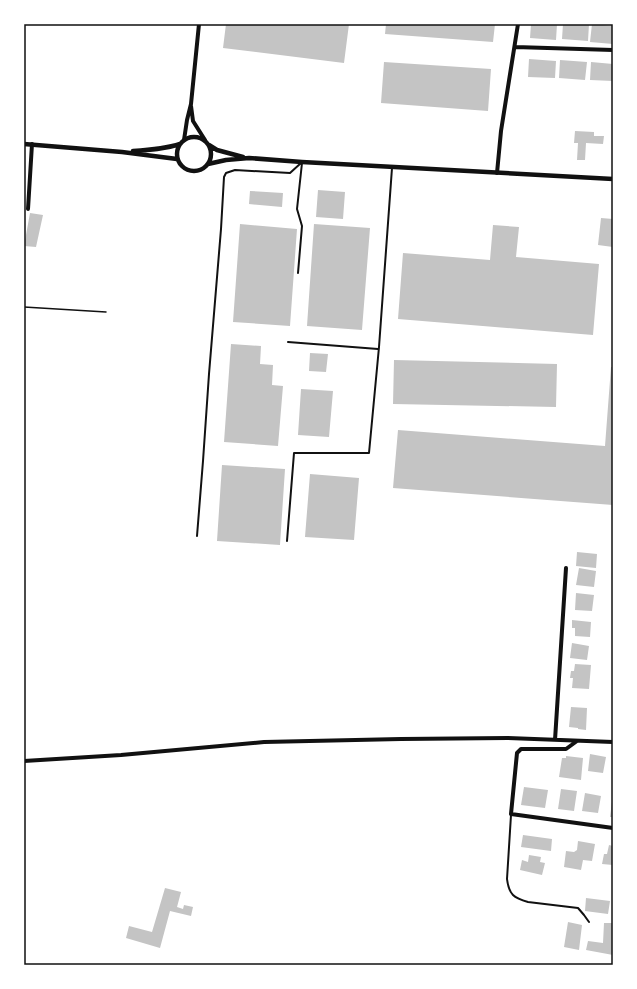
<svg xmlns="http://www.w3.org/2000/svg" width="637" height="989" font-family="'IBM Plex Serif',serif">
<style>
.building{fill:#c4c4c4}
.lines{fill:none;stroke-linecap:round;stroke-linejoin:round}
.path{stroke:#111;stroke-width:1.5}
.service{stroke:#111;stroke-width:2}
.minor{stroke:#111;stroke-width:4}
.tertiary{stroke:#111;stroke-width:4.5}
.neatline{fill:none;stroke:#111;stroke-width:1.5}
</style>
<rect width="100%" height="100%" fill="#fff"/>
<path class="building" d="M226 24H349L344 63 223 48Z
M386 24H495L493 42 385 34Z
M531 24H557L556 40 530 38Z
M563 24H589L588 41 562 39Z
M592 24 613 26V44L590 42Z
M529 59 556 61 555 78 528 77Z
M560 60 587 62 585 80 559 78Z
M384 62 491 69 488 111 381 103Z
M591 62 613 64V81L590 80Z
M575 131 594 132V136H604L603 144 586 143 585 160H577L578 143H574Z
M318 190 345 192 343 219 316 217Z
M250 191 283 193 282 207 249 204Z
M30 213 43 215 36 247 24 246Z
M601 218 613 219V247L598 245Z
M240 224 297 229 290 326 233 322Z
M314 224 370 228 362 330 307 326Z
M493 225 519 227 516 257 599 264 593 335 398 319 403 253 490 260Z
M231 344 261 346 260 364 273 365 272 385 283 386 278 446 224 442Z
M310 353 328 354 326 372 309 371Z
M394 360 557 364 556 407 393 404Z
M611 367H613V505L393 488 398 430 605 446Z
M301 389 333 391 329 437 298 435Z
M222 465 285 469 280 545 217 541Z
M310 474 359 478 354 540 305 537Z
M577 552 597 554 596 568 576 566Z
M579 568 596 571 594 587 576 585Z
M576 593 594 595 592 611 575 610Z
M572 620 591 622 590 637 575 636V628H572Z
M572 643 589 646 587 660 570 658Z
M575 664 591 665 589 689 572 688 573 678H570L571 671H574Z
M571 707 587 708 586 730 578 729V728L569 727Z
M590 754 606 757 603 773 588 771Z
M566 756 583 758 581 780 559 777 562 758H566Z
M524 787 548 790 545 808 521 805Z
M561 789 577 791 574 811 558 809Z
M585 793 601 796 598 813 582 811Z
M612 802H613V817H610Z
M523 835 552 839 551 851 521 847Z
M578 841 595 844 592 861 583 860 581 870 564 867 566 851 574 852 577 850Z
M609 845 613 846V865L602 864 604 854H607Z
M529 855 541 857 540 862 545 863 542 875 520 870 522 860 528 862Z
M165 888 181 892 177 907 183 909 184 905 193 907 191 916 170 911 160 948 126 938 129 926 152 932Z
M586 898 610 901 608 914 585 911Z
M568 922 582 925 579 950 564 947Z
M604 923H613V955L586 950 588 941 603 943Z"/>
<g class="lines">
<path class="path" d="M24 307 106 312"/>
<path class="service" d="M298 273 302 226 297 209 302 163
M288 342 378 349
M197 536 203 461 209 374 221 229 224 177 226 173 235 170 290 173 301 163
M287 541 294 453H369L379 347 392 168
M511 815 507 879C509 895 514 898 528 902L578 908 584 915 589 922"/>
<path class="minor" d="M515 47 613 50
M191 106 193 121 205 140
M184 140 187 120 191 104 199 24
M497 173 501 131 518 24
M28 209 32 144
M555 740 566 568
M577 741 566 749H521L517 753 511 814 613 828
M24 761 121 755 264 742 401 739 508 738 613 742"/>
<path class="tertiary" d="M177 154a17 17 0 1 1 34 0a17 17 0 1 1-34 0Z
M24 144 122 152 177 159
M209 145 217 150 243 157
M133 151C150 150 165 149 180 144
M208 164 226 160 249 158 302 162 613 179"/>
</g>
<rect width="637" height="989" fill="none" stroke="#ffffff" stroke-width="50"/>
<rect x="25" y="25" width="587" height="939" class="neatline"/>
</svg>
